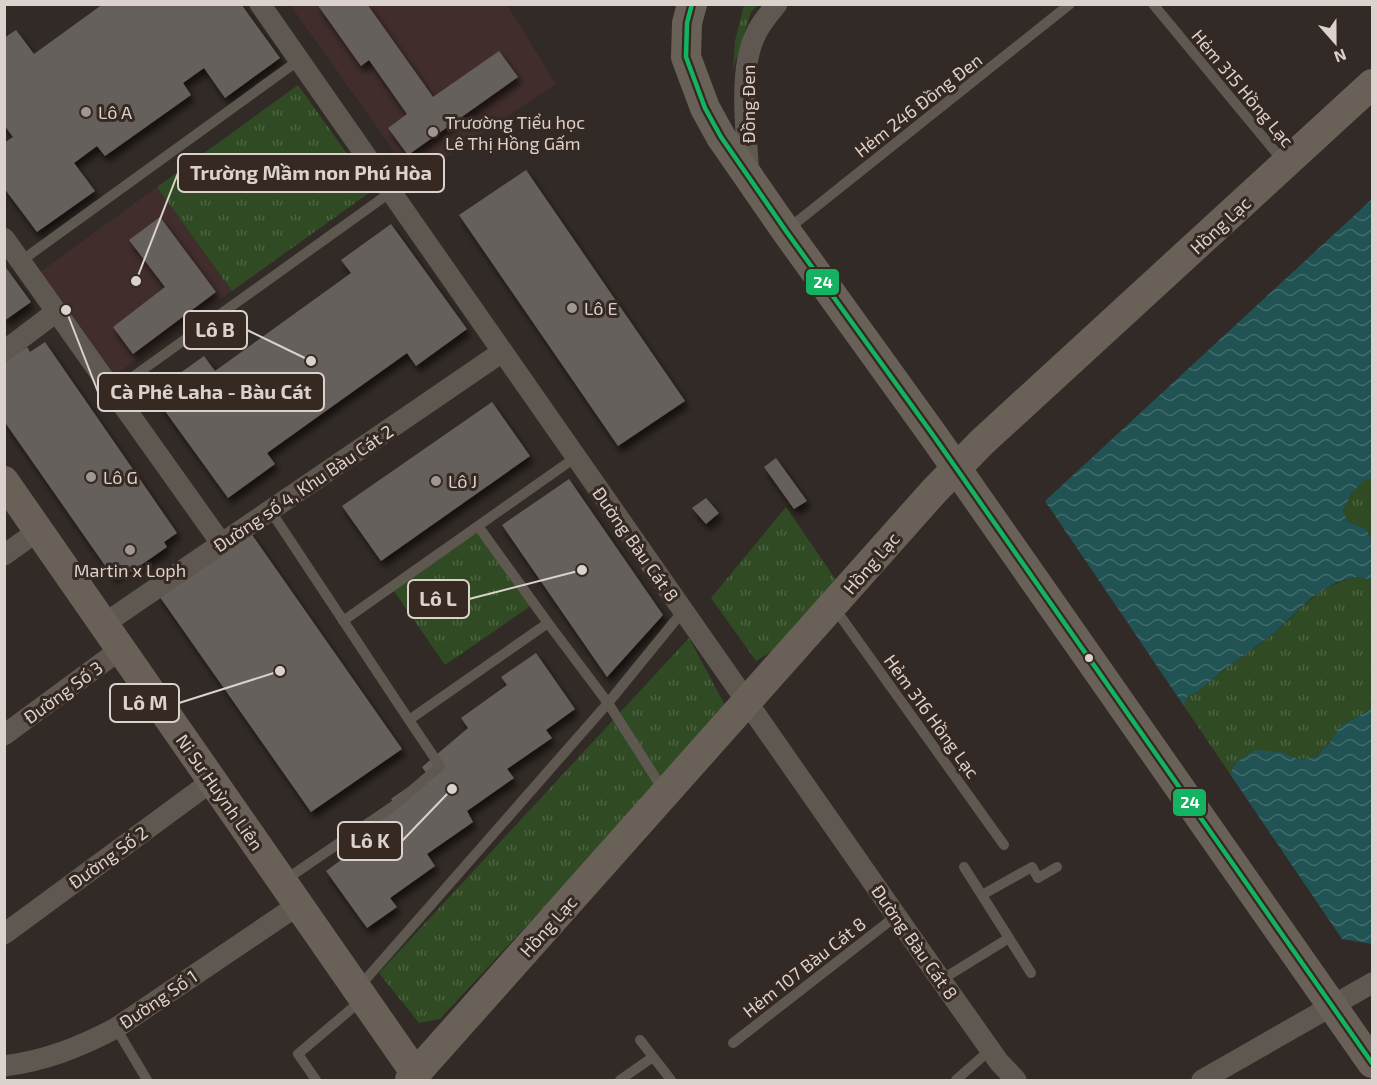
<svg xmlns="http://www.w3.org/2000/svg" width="1377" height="1085" font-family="'Exo 2',sans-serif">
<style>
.education{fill:#402d2c}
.grass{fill:url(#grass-tufts)}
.water{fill:url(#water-waves)}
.building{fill:#66605d;filter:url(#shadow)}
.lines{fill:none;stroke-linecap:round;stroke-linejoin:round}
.lane{stroke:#5e5850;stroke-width:10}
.street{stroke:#5e5850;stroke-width:21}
.secondary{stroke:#696158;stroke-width:30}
.bus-1-casing{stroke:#352922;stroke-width:9}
.bus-1{stroke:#13b361;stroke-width:4.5}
.poi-dot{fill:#a09793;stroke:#352922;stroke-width:2}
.bus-dot{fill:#dbd2ce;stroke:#352922;stroke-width:2}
.labels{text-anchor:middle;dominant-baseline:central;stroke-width:6;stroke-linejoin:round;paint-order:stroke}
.street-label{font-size:18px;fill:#dbd2ce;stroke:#352922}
.poi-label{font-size:18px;fill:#dbd2ce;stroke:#352922;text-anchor:start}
.leader{fill:none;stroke:#dbd2ce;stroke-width:2}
.callout-dot{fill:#dbd2ce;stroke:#352922;stroke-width:2}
.callout{fill:#352922;stroke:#dbd2ce;stroke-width:2}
.callout-label{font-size:20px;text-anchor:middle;font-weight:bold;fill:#dbd2ce}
.line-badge{stroke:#352922;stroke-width:2}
.badge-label{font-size:16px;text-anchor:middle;font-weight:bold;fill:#fff}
</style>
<defs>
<pattern id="grass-tufts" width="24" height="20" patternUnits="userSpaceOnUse" patternTransform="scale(1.5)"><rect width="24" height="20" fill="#304b24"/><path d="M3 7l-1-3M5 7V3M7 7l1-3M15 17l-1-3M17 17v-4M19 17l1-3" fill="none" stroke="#4d6443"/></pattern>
<pattern id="water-waves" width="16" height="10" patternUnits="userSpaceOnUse" patternTransform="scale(1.5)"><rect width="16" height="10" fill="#225354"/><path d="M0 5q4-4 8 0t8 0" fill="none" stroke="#426b6b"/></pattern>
<filter id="shadow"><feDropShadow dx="3.5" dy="6" stdDeviation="3" flood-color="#0009"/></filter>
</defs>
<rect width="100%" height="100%" fill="#312a26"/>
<path class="education" d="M290 5H507L556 84 414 179Z
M157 187 232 291 115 375 40 272Z"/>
<path class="grass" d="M744 5H758L751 12 733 70 735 41Z
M298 85 373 190 232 291 157 187Z
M1365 478 1372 480V540L1365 528 1348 522 1343 511 1351 494Z
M786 507 836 580 775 649 756 661 711 598Z
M481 526 535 603 445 665 392 588Z
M1356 577 1372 580V709L1340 726 1331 741 1316 757 1299 759 1281 752 1235 763 1230 774 1184 706 1187 697C1202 690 1211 680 1224 670 1240 657 1258 647 1273 634 1304 608 1313 588 1356 577Z
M689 638 727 709 440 1019 419 1023 379 973Z"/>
<path class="water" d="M1372 199V480L1365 479 1351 494 1343 511 1348 522 1365 528 1372 540V580L1356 577 1337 582 1312 597 1273 634 1222 671 1199 691 1187 697 1184 706 1045 501Z
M1372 709V944L1342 939 1230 774 1235 763 1255 750 1281 752 1299 759 1316 757 1331 741 1340 726Z"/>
<path class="building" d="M103 4H241L280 58 225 98 204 68 183 83 191 95 105 156 97 146 74 163 95 191 37 232 4 188V143L13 137 4 125V38L16 30 34 54Z
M317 4H367L433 97 499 51 518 77 408 155 388 128 407 114 369 60 361 66Z
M526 170 685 401 618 446 459 215Z
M160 217 216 292 133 354 113 327 165 287 129 240Z
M391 224 467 329 416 366 407 353 267 453 275 464 228 498 152 393 204 356 215 371 351 273 341 260Z
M4 265 31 302 4 321Z
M45 342 177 533 164 542 167 547 131 572 127 567 113 577 4 421V363L27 347 30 352Z
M492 402 530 456 381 561 342 506Z
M776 458 807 501 794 509 764 467Z
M569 479 663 615 607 677 502 525Z
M706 498 719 513 706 524 692 508Z
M248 529 402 749 311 812 157 593Z
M536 653 575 709 546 730 552 738 507 769 514 778 467 811 473 822 427 854 435 866 390 898 397 907 367 928 326 871 352 852 347 844 398 808 391 799 427 774 422 767 468 728 461 718 507 685 501 677Z"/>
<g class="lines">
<path class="lane" d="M1153 4 1283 161
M788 229 1070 4
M21 261 299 60
M113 391 391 192
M270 510 409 720
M478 526 548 623
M833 606 1004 845
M343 621 576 457
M285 880 395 805 440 766 409 720 548 623 608 703 664 791
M982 895 1032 867 1038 878 1057 867
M1009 938 1031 973
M941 980 1009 938 964 867
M359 987 608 703 683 611
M116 1028 147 1080
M640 1040 671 1080
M733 1043 896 916
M316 1080 298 1054 363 999
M620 1080 653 1057
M956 1080 990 1050"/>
<path class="street" d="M260 4 941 980 999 1062 1016 1080
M749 177C747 137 738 75 754 38 759 25 768 15 777 4
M4 238 221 543
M4 351 56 312
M4 555 39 530
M104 624 502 352
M4 735 121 649
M4 934 212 781
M4 1066C45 1061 80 1047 116 1028L298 905
M1202 1080 1372 983"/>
<path class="secondary" d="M692 4 687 23 686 57 705 108 721 137 786 231 933 435 1372 1063
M4 481 416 1074
M410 1080 935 490 982 442 1372 84"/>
<g class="bus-1-casing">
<path id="bus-1" d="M692 4 687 23 686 57 705 108 721 137 786 231 933 435 1372 1063"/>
</g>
<use href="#bus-1" class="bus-1"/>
</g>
<g class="poi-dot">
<circle cx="86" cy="112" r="6"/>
<circle cx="433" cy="132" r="6"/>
<circle cx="572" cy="308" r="6"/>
<circle cx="91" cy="477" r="6"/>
<circle cx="436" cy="481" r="6"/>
<circle cx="130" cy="550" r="6"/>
</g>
<circle class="bus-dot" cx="1089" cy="658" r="5"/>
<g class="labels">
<g class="street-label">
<text transform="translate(1243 88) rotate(50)">Hẻm 315 Hồng Lạc</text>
<text transform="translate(748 104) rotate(-90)">Đồng Đen</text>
<text transform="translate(918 105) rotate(-38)">Hẻm 246 Đồng Đen</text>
<text transform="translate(1220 225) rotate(-43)">Hồng Lạc</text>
<text transform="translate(303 488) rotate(-34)">Đường số 4, Khu Bàu Cát 2</text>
<text transform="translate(636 544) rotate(55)">Đường Bàu Cát 8</text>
<text transform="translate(871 563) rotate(-49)">Hồng Lạc</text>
<text transform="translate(63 692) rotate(-36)">Đường Số 3</text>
<text transform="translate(932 716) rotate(54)">Hẻm 316 Hồng Lạc</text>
<text transform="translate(220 792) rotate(55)">Ni Sư Huỳnh Liên</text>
<text transform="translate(108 857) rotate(-36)">Đường Số 2</text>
<text transform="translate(548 926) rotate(-48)">Hồng Lạc</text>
<text transform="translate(915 942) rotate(55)">Đường Bàu Cát 8</text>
<text transform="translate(804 967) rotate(-38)">Hẻm 107 Bàu Cát 8</text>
<text transform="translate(158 999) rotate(-34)">Đường Số 1</text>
</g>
<g class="poi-label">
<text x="98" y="112">Lô A</text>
<text x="445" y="122">Trươờng Tiểu học<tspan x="445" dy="21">Lê Thị Hồng Gấm</tspan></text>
<text x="584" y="308">Lô E</text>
<text x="103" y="477">Lô G</text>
<text x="448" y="481">Lô J</text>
<text x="130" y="570" text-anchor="middle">Martin x Loph</text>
</g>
</g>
<path class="leader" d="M136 281L178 173M311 361L247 330M66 310L98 392M582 570L469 599M280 671L179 703M452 789L402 841"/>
<g class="callout-dot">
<circle cx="136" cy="281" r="6"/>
<circle cx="311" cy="361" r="6"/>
<circle cx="66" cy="310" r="6"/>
<circle cx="582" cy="570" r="6"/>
<circle cx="280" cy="671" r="6"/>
<circle cx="452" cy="789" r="6"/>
</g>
<g class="callout">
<rect x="178" y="154" width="266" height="38" rx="6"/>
<rect x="184" y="311" width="63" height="38" rx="6"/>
<rect x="98" y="373" width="226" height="38" rx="6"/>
<rect x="408" y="580" width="61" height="38" rx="6"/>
<rect x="110" y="684" width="69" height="38" rx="6"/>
<rect x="338" y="822" width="64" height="38" rx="6"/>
</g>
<g class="callout-label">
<text x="311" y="180">Trường Mầm non Phú Hòa</text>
<text x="215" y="337">Lô B</text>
<text x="211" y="399">Cà Phê Laha - Bàu Cát</text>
<text x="438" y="606">Lô L</text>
<text x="145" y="710">Lô M</text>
<text x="370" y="848">Lô K</text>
</g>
<g class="line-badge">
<rect x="805" y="268" width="35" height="28" rx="6" fill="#13b361"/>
<rect x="1172" y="788" width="35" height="29" rx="6" fill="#13b361"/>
</g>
<g class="badge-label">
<text x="823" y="288">24</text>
<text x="1190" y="808">24</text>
</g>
<rect width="1377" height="1085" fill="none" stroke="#dbd2ce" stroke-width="12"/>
<g transform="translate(1335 42) rotate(159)" stroke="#352922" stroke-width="4.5" paint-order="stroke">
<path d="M0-4.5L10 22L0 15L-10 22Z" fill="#dbd2ce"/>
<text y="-9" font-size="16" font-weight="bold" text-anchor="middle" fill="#dbd2ce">N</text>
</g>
</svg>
